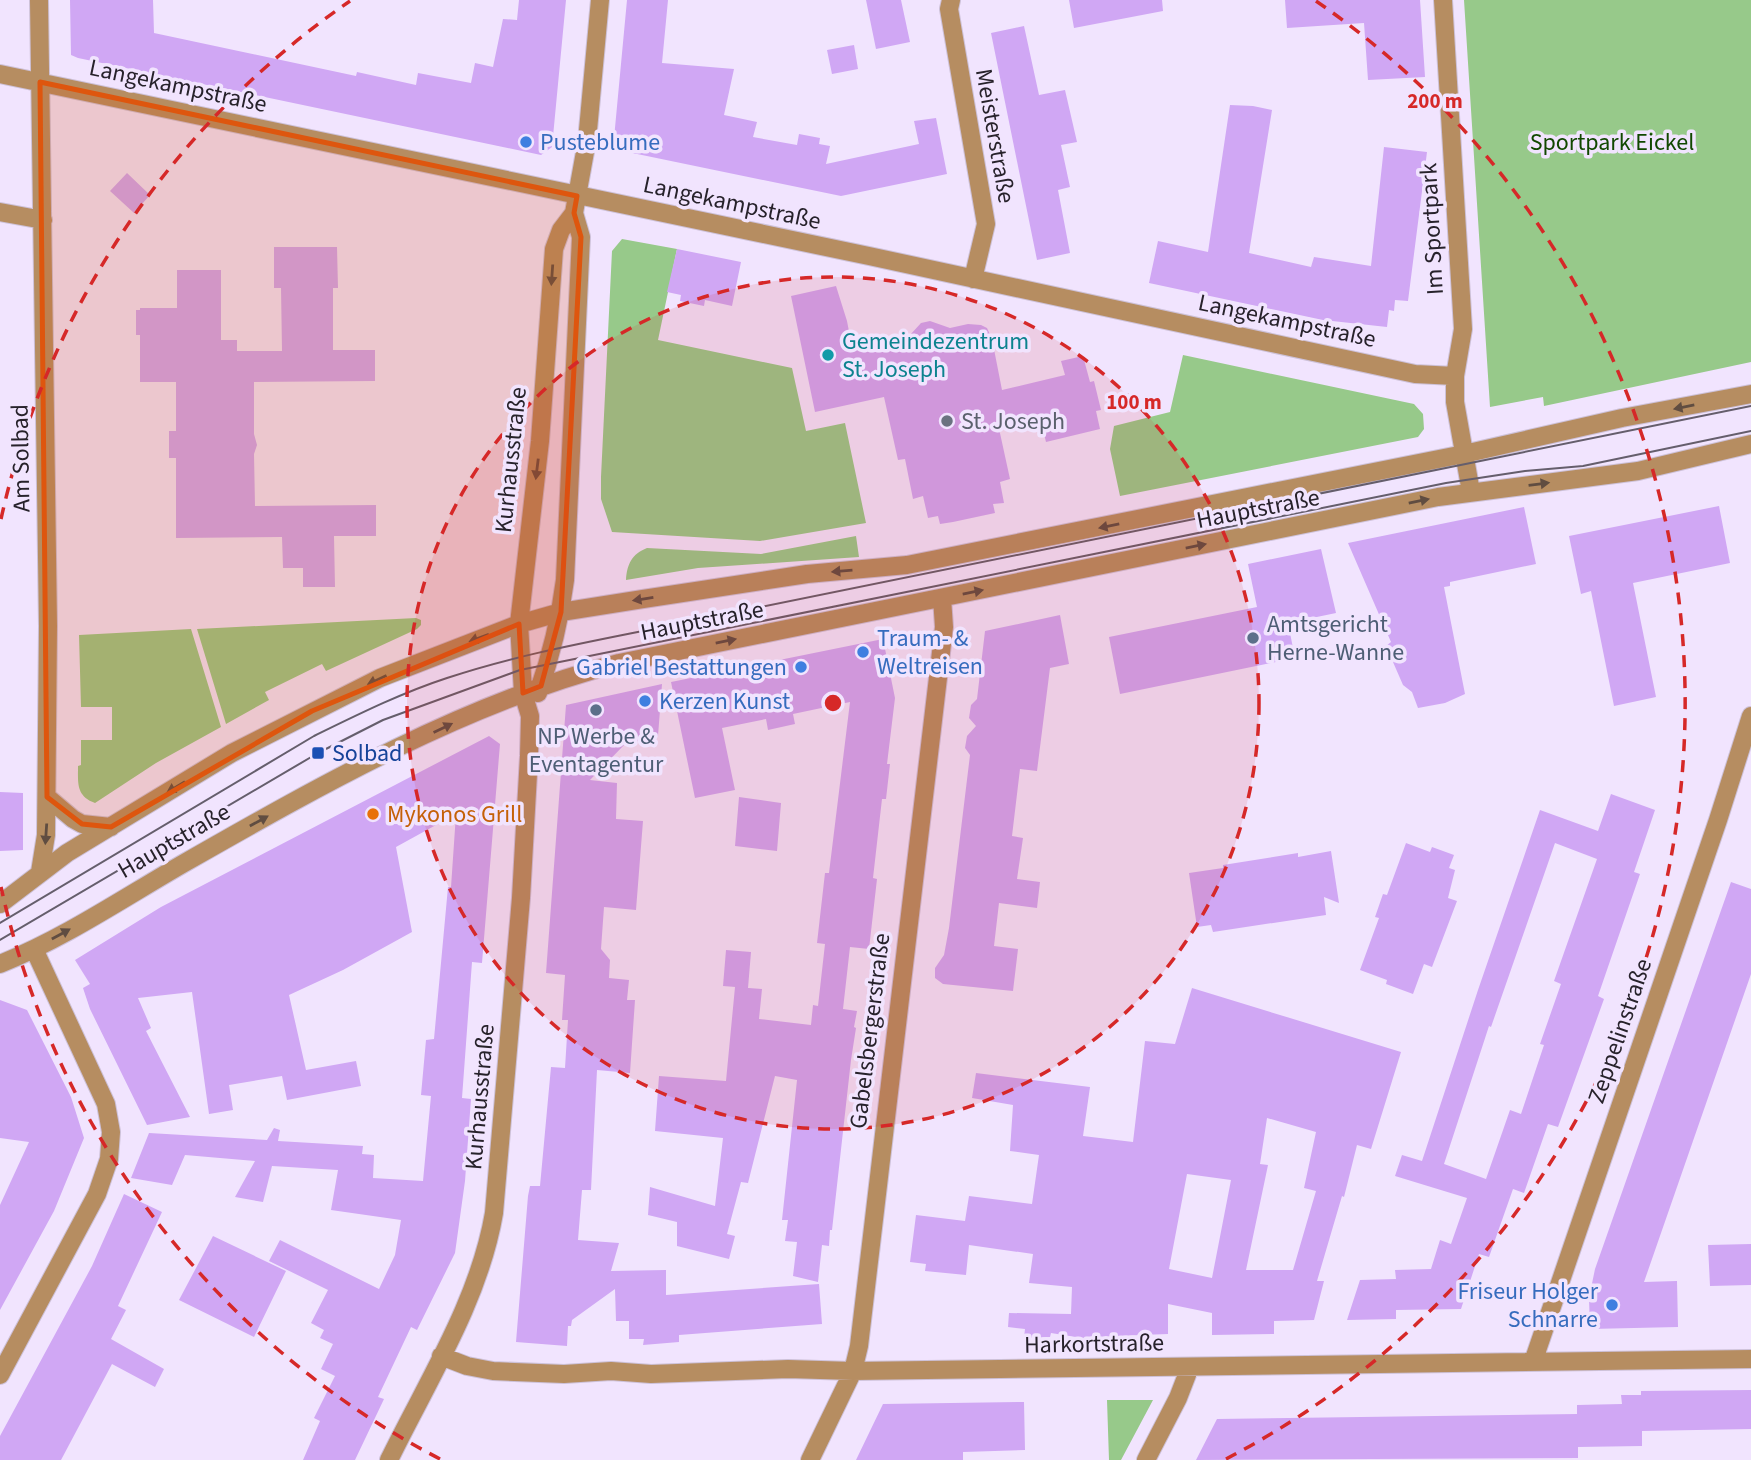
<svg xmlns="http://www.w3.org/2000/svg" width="1751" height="1460" font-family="'Source Sans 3',sans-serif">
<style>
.green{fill:#97c98a}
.building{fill:#d0a7f4;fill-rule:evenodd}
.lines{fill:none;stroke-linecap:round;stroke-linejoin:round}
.minor-casing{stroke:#cdc1d8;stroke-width:20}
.minor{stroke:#b68d61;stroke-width:18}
.tram{stroke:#655e6c;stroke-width:2}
.oneway{fill:#604d41}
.marked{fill:#de560e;fill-opacity:0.2;stroke:#de560e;stroke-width:5;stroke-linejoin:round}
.ring{fill:none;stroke:#d62828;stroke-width:3.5;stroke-dasharray:12 9}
.shop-dot{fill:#3f7fe0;stroke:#f1e4fe;stroke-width:2.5}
.culture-dot{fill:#0f9aa8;stroke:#f1e4fe;stroke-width:2.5}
.worship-dot{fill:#6b7280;stroke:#f1e4fe;stroke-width:2.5}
.service-dot{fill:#5c6f8a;stroke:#f1e4fe;stroke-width:2.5}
.transit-dot{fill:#1a4fb4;stroke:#f1e4fe;stroke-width:2.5}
.food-dot{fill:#e8710a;stroke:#f1e4fe;stroke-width:2.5}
.labels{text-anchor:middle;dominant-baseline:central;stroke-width:7;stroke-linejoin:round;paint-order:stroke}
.street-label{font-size:24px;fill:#27222b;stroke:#f1e4fe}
.shop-label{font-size:24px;fill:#366cbe;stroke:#f1e4fe;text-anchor:start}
.park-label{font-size:24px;fill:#114800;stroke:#f1e4fe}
.culture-label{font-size:24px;fill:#0d838f;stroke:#f1e4fe;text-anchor:start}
.worship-label{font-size:24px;fill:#5b616d;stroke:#f1e4fe;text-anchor:start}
.service-label{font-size:24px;fill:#4e5e75;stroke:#f1e4fe;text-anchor:start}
.transit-label{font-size:24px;fill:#164399;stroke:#f1e4fe;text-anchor:start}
.food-label{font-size:24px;fill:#c56008;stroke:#f1e4fe;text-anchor:start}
.centre{fill:#d62828;stroke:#f1e4fe;stroke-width:3.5}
.ring-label{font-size:21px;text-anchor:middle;font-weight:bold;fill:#d62828;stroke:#f1e4fe;stroke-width:7;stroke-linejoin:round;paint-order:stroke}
</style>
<rect width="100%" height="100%" fill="#f1e4fe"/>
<path class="green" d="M1464 0H1751V362L1544 406 1543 397 1490 407Z
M622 239 677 249 658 340 792 368 806 431 845 423 866 523 760 541 612 532 601 499V477L612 251Z
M1183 355 1414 404 1423 414 1424 429 1418 437 1120 496 1110 449 1114 426 1170 412Z
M856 536 859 557 698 568 626 580C627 564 632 554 647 548L761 554Z
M416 618 421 620V625L417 629 326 671 322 664 265 692 269 700 226 724 197 629Z
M191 629 221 727 156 763 95 803C76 796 78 783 78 766L81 765V740H112V707H81L79 635Z
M1107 1400H1153L1121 1460H1109Z"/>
<path class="building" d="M70 0H153L154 33 356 76 357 72 416 85 418 73 471 83 475 63 493 67 503 19 517 20 519 0H566L552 147 541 155 78 58 71 55Z
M627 0H668L662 63 734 69 724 115 757 122 753 137 797 145 799 134 820 138 819 144 830 146 826 164 919 144 914 121 936 118 947 174 841 196 613 149Z
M866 0H901L910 42 876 49Z
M1069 0H1162L1163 11 1074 28Z
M1285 0H1420L1425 77 1368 80 1364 23 1287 28Z
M1024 26 1039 95 1065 90 1077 142 1061 145 1070 187 1058 190 1070 253 1037 260 991 33Z
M854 45 858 69 832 74 827 50Z
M1230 105 1253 106 1272 110 1249 253 1311 267 1314 257 1371 266 1384 147 1427 152 1408 301 1395 300 1394 311 1389 310 1387 327 1323 320 1149 283 1158 241 1208 252Z
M127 173 150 195 134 213 110 191Z
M274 247H337L338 288H333V350H375V381L254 382V434L257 445 254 454 255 506 376 505V536H334L335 587H303V568H283L282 537 176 538V458H169V431H176V382H140V335H136V310H140V308H177V270H221V340H237V351H282L281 288H274Z
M677 249 741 262 732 306 705 300 704 306 680 301 681 295 667 292Z
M836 286 847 321 852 347 910 335 921 323 930 321 950 328 968 324 981 325 987 328 992 339 1002 390 1065 375 1061 361 1083 356 1090 382 1094 381 1101 410 1096 411 1100 429 1046 442 1039 414 998 424 1010 479 1000 482 1004 503 993 504 995 513 953 522 940 524 938 516 928 518 923 496 913 499 905 459 898 460 884 397 815 412 791 296Z
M1719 506 1730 563 1633 583 1656 697 1614 706 1591 591 1581 594 1569 536Z
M1524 507 1536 564 1450 582V586L1444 587 1465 694 1445 703 1418 708 1412 692 1403 685 1386 646 1391 642 1348 543Z
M1321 549 1336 613 1288 623 1295 658 1120 694 1109 637 1257 607 1248 564Z
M1060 615 1069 664 1050 668 1037 771 1020 769 1012 836 1023 838 1017 879 1040 882 1037 908 999 903 994 946 1018 949 1013 991 943 984 935 978V968L944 955 949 928 970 755 965 748 967 736 976 726 969 718 971 705 977 699 985 631Z
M883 639 895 698 887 764H890L886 799H882L873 878 877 879 869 949 850 947 843 1009 857 1011 854 1027 856 1028 851 1060 832 1230H830L829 1246 822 1245 818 1282 793 1276 797 1242 785 1241 788 1220H782L797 1080 775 1076 748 1183 741 1182 727 1234 735 1236 729 1259 677 1246V1222L648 1215 650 1187 715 1206 723 1138 655 1131 659 1076 726 1081 735 987 762 989 759 1019 811 1025 813 1005 818 1006 825 944 817 943 825 873H829L850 702 793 714 795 724 768 730 766 719 722 728 735 790 695 798 671 682Z
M662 684 658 736 626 743 590 780 617 783 616 819 643 821 636 910 604 907 601 949 610 960 609 978 629 980 627 1000H635L630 1073 597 1070 591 1190H582L578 1240 619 1243 611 1271 666 1270V1295L819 1284 822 1324 679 1335V1342L643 1345 644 1339H629V1321H616L615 1289 572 1320 571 1326H568L567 1346 516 1342 528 1196 530 1186H540L551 1067 565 1068 568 1020H562L565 975 546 973 566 705Z
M489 736 500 744 482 963 472 962 462 1098 471 1099 465 1181 455 1253 417 1330 411 1327 378 1397 384 1399 355 1460H303L320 1421 314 1418 335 1376 321 1369 333 1344 320 1338 324 1330 311 1323 328 1290 269 1261 280 1240 379 1289 395 1255 401 1220 331 1210 338 1170 272 1166 263 1202 235 1197 255 1161 185 1155 172 1185 131 1178 149 1133 267 1140 274 1128 280 1130 278 1141 363 1146 362 1154 374 1155 373 1178 423 1181 431 1096 421 1095 426 1040 434 1039 448 887H451L456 814 396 847 412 932 343 970 289 995 306 1070 356 1061 361 1086 287 1100 282 1076 229 1085 233 1110 209 1114 192 992 138 998 151 1028 146 1031 190 1117 147 1125 90 1009 83 988 90 984 75 960 161 907Z
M0 792 23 793V850L0 851Z
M1611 794 1655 810 1634 872 1640 874 1598 996 1604 999 1558 1127 1548 1124 1524 1193 1513 1189 1489 1257 1479 1254 1461 1309 1396 1310V1319L1347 1320 1360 1280 1396 1279 1395 1270 1431 1269 1440 1240 1451 1244 1467 1198 1395 1176 1402 1155 1422 1161 1478 990 1540 810 1598 831ZM1555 843 1597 859 1554 981 1561 984 1540 1044 1544 1045 1521 1114 1510 1110 1486 1179 1444 1164 1489 1026 1491 1027Z
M739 797 781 803 777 851 735 846Z
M1406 843 1430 852 1432 847 1454 855 1449 868 1455 870 1448 898 1457 901 1432 967 1424 964 1413 994 1386 984 1387 980 1360 970 1379 918 1375 917 1383 894 1387 895Z
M1331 851 1339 903 1324 897 1326 915 1213 932 1211 925 1197 927 1189 873 1223 868V865L1298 853V857Z
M1731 882 1751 889V974L1644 1282 1677 1281 1678 1327 1590 1329 1589 1298 1595 1269Z
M726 950 751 952 748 988 723 986Z
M1192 988 1401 1052 1371 1149 1357 1145 1344 1197 1342 1196 1317 1281H1324L1314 1320 1274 1321V1334L1212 1335V1313L1168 1304V1334L1114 1336 1113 1343 1051 1333 1050 1337 1024 1338 1025 1329 1008 1327 1009 1313 1071 1314 1072 1287 1029 1283 1033 1254 969 1245 966 1275 925 1271 926 1264 910 1262 916 1215 965 1221 969 1196 1032 1204 1039 1155 1010 1151 1013 1105 972 1098 976 1073 1090 1087 1083 1136 1133 1142 1145 1041 1175 1044ZM1267 1118 1316 1132 1304 1188 1316 1191 1293 1270H1246L1268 1165 1260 1164ZM1187 1174 1231 1180 1212 1278 1169 1269Z
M0 1000 27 1010 71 1097 84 1138 54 1211 0 1310V1205L29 1142 0 1138Z
M124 1194 162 1212 118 1306 126 1310 111 1339 164 1369 155 1387 112 1364 61 1460H0V1436L92 1266Z
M213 1236 286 1271 254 1337 179 1300Z
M1751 1244V1285L1710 1286 1708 1245Z
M1751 1390V1429L1642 1431V1446L1578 1447V1458L1196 1460 1217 1419 1577 1414V1405L1622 1404 1621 1395H1641V1391Z
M1024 1402 1025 1450 963 1452V1460H856L883 1404Z"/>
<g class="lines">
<g class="minor-casing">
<path id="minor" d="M39 0 48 626 46 835 40 872
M951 0 949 9 986 224 973 279
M1443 0 1463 329 1455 376V402L1471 492
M0 74 869 256 1415 374 1455 376
M0 212 43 220
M538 693C551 656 560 619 565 580L581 237 574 213
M47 797 73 819 82 824 111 827
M0 904 67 853 232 753 380 678 519 624 561 612 643 599 807 574 907 565 1464 454 1622 418 1751 394
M0 964C65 938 125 897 186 862 321 785 467 702 619 663L1438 497 1638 471 1751 444
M441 1356 467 1366 493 1371 564 1374 611 1371 651 1374 788 1369 853 1371 1751 1359
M1533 1362 1718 820 1751 716
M0 1375 97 1194 109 1159 111 1132 106 1104 34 949
M389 1460C428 1380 479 1301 494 1213L521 898 529 756 530 716 523 693 519 624 540 441 554 249 561 230 574 213 577 196 587 141 600 0
M810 1460 853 1371 859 1346 944 627 942 598
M1146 1460 1178 1398 1190 1367"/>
</g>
<use href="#minor" class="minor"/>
<path class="tram" d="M0 923 314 736C357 715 401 693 447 678 522 653 600 640 677 624L1751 406
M0 940 318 753 383 720 520 670 1446 483 1525 471 1583 466 1751 431"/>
</g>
<defs><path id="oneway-solid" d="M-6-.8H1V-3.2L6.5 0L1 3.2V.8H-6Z" transform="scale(1.75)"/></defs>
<g class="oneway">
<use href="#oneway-solid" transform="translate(552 275) rotate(94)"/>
<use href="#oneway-solid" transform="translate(1684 407) rotate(169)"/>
<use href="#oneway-solid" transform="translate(537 469) rotate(97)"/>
<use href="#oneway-solid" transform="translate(1539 484) rotate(-7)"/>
<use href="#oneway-solid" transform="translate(1419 501) rotate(-12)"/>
<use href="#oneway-solid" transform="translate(1109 526) rotate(168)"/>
<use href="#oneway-solid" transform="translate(1196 546) rotate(-11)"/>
<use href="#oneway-solid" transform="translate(842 571) rotate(175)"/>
<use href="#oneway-solid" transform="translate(973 592) rotate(-11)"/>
<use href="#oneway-solid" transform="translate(643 599) rotate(171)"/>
<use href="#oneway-solid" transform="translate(479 638) rotate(160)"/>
<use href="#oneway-solid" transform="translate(726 641) rotate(-11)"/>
<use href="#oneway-solid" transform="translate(377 680) rotate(155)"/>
<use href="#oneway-solid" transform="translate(443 728) rotate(-26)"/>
<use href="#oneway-solid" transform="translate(176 787) rotate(149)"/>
<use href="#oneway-solid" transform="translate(259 821) rotate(-29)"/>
<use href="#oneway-solid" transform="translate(46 834) rotate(94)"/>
<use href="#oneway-solid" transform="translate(61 934) rotate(-29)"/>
</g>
<path class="marked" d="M40 82 577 196 574 213 581 237 561 612 541 686 523 693 519 624 312 711 111 827 82 824 47 797Z"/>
<circle cx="833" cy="703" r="426" fill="#d62828" fill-opacity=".12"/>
<g class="ring">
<circle cx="833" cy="703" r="426"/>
<path d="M440 1459A852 852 0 0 1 1 887M1 519A852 852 0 0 1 350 1M1316 1A852 852 0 0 1 1226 1459"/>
</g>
<g class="shop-dot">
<circle cx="526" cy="142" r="7"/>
<circle cx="863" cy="652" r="7"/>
<circle cx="801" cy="667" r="7"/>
<circle cx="645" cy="701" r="7"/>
<circle cx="1612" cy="1305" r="7"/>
</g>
<circle class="culture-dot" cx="828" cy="355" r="7"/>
<circle class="worship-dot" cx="947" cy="421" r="7"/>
<g class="service-dot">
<circle cx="1253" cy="638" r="7"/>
<circle cx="596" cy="710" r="7"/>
</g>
<rect class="transit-dot" x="311" y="746" width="14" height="14" rx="3.5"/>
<circle class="food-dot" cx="373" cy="814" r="7"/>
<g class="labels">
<g class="street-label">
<text transform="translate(178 86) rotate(12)">Langekampstraße</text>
<text transform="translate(995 136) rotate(80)">Meisterstraße</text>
<text transform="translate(732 203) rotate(12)">Langekampstraße</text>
<text transform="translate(1432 229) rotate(-93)">Im Sportpark</text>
<text transform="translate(1287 321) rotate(12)">Langekampstraße</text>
<text transform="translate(21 458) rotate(-91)">Am Solbad</text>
<text transform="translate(511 460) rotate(-84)">Kurhausstraße</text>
<text transform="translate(1258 509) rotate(-11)">Hauptstraße</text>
<text transform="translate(702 621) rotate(-11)">Hauptstraße</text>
<text transform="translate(174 841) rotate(-30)">Hauptstraße</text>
<text transform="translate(870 1031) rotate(-83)">Gabelsbergerstraße</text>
<text transform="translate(1620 1031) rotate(-71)">Zeppelinstraße</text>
<text transform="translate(480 1097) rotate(-85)">Kurhausstraße</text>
<text transform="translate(1094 1344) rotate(-1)">Harkortstraße</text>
</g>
<g class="shop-label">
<text x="540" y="142">Pusteblume</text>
<text x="877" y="638">Traum- &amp;<tspan x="877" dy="28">Weltreisen</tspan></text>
<text x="787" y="667" text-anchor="end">Gabriel Bestattungen</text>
<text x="659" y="701">Kerzen Kunst</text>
<text x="1598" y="1291" text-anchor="end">Friseur Holger<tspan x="1598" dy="28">Schnarre</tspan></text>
</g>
<g class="park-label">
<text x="1612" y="142">Sportpark Eickel</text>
</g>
<g class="culture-label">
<text x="842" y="341">Gemeindezentrum<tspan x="842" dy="28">St. Joseph</tspan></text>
</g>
<g class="worship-label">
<text x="961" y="421">St. Joseph</text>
</g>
<g class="service-label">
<text x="1267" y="624">Amtsgericht<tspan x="1267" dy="28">Herne-Wanne</tspan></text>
<text x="596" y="736" text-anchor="middle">NP Werbe &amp;<tspan x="596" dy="28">Eventagentur</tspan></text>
</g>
<g class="transit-label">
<text x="332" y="753">Solbad</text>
</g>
<g class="food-label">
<text x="387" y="814">Mykonos Grill</text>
</g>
</g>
<circle cx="833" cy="703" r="10" class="centre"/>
<g class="ring-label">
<text x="1435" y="108">200 m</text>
<text x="1134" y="409">100 m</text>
</g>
</svg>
